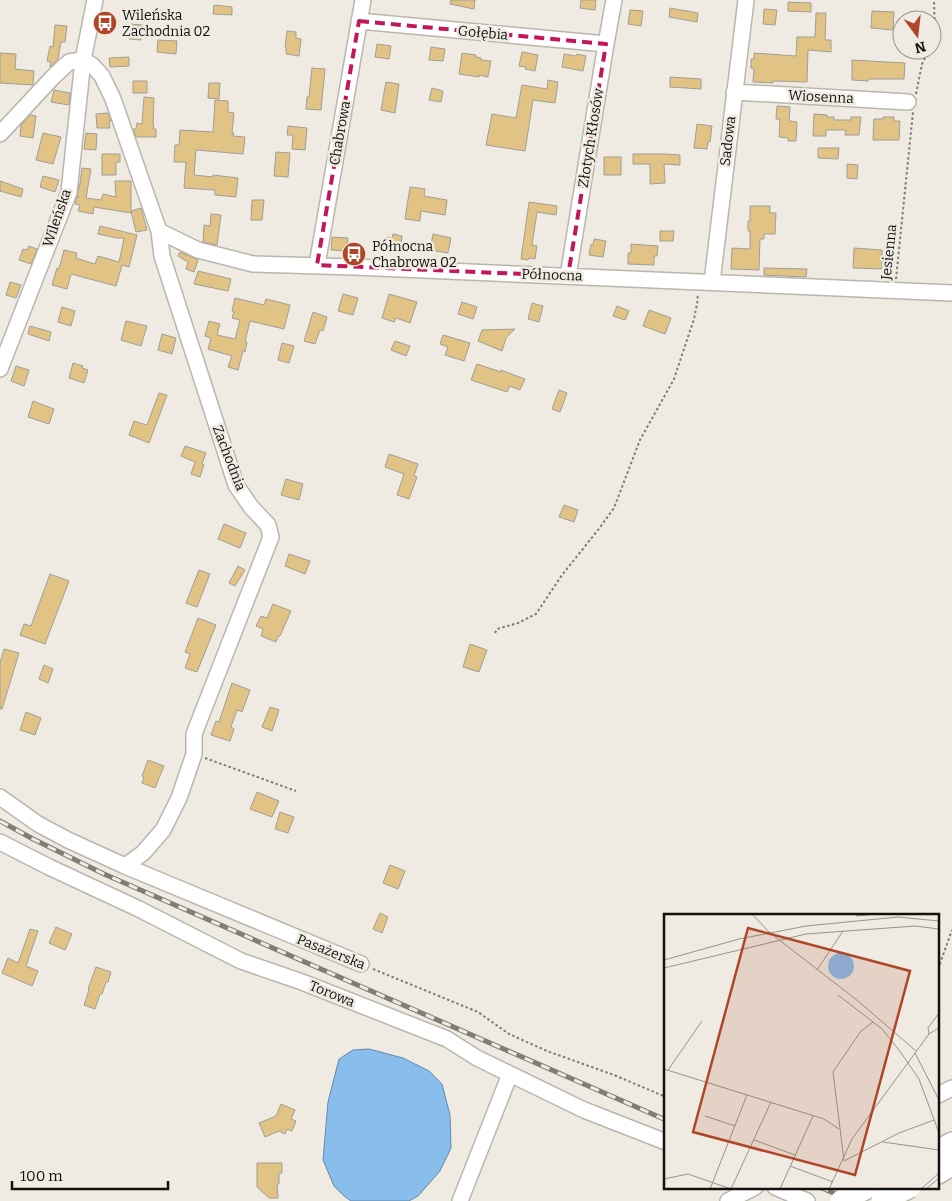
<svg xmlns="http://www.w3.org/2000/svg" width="952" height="1201" font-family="Bitter,serif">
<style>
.water{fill:#88bdec;stroke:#6589a9}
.building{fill:#e0c385;stroke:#a29e95}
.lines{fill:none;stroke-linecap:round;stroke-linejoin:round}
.minor-casing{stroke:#bab6ad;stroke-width:18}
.highway-casing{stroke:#bab6ad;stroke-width:24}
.path{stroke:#7d7b75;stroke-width:2;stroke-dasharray:2.5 2.5;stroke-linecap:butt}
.minor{stroke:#fff;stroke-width:15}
.highway{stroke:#fff;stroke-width:21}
.rail-casing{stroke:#807d77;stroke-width:5}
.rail{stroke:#efebe2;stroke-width:3;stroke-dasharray:9;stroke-linecap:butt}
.highway-bridge-casing{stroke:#bab6ad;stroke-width:24;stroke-linecap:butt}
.highway-bridge{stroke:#fff;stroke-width:21}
.marked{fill:none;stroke:#c2185b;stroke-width:4;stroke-dasharray:10 6;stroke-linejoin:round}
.labels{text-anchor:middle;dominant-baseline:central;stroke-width:5;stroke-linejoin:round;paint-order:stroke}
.poi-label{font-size:14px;fill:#12110e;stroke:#efebe2;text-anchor:start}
.street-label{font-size:14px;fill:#12110e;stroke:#efebe2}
.inset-road{fill:none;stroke:#97948d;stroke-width:1}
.view{fill:#ae4627;fill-opacity:0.15;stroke:#ae4627;stroke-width:2.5}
.inset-edge{fill:none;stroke:#12110e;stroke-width:2.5}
</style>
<rect width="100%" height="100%" fill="#efebe2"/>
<path class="water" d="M369 1049 403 1058 429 1071 442 1084 450 1115 451 1148 440 1171 418 1196 409 1201H351L344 1196 334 1186 323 1160 328 1102 339 1059 353 1050Z"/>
<path class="building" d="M451 0H475L474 9 450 4Z
M581 0H596L595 10 580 8Z
M788 2 811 3V12L788 11Z
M214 5 232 7V15L213 14Z
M670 8 698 13 697 22 669 17Z
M764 9 777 10 775 25 763 24Z
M155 10 175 11V21L154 20Z
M630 10 643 11 641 26 628 24Z
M872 11 894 12 893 30 871 28Z
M816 13H826L825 40H831V52L808 50 807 82 773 81V83L753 82 754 69 751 68V59H754V53L796 56 797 37H815Z
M130 24 142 25 141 40 129 39Z
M55 25 67 26 65 42H61L58 59 50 67 51 62 47 61 50 46 53 47Z
M287 31 296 32V38L301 39 299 56 286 54V47H285Z
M158 40 177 41 176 54 157 52Z
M377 44 391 46 389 59 375 57Z
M431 47 445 49 443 61 429 60Z
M522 52 538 55 535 71 525 69 526 67 519 66Z
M0 53 16 54 15 69 34 71 33 85 0 83Z
M462 53 476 55V57L481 58V60L491 61 488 77 479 75V77L459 74Z
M564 54 576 56 577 54 586 56 583 71 562 67Z
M129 57V66L110 67 109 58Z
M852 60 905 63 904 79H868V81L852 80Z
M312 68 325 69 321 110 306 109 307 97H309Z
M670 77 701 79V89L670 87Z
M548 80 558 82 555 103 533 100 525 151 486 145 492 114 516 118 522 85 547 89Z
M133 81H147V93H133Z
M386 82 399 84 395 113 381 110Z
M209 83H220L219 99 208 98Z
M432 88 443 91 441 102 429 100Z
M54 90 70 93 69 105 51 102Z
M144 97 154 98 153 124H154L153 129H156V137H136L133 129H136L137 123 142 124Z
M215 100 228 101V112L234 113 232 133H234L233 136 245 137 243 154 196 150 194 175 213 177V175L238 178 236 197 215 195V190L184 188 186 162H174L175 145H179L180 130 213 132Z
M777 106 790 107 789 121 797 122 796 141H788V138L779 137 780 119H776Z
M108 113 111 121H109L110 128H97L96 114Z
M814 114 827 115V117H834V120H851V117H861L859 135H845L846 130H826V136H813Z
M30 115 36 116 33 138 20 136 21 125Z
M883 117H894V121H900L899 140H873L874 119H883Z
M697 124 712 126 710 142H708L707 149 694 148Z
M288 126 307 128 305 150 292 149 293 135H287Z
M43 133 61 137 53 164 36 160Z
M86 133 97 134 96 150 84 149Z
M818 148H839L838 159 818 158Z
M276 152 290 153 288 177 274 176Z
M102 154H120V162H116V175H102Z
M633 154H665L680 155V165L664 164 665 183 650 184V164H633Z
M604 157H621V175H604Z
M847 164 858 165 857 179 847 178Z
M82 168 91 169 86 198 101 200 103 194 116 197 115 181H131V211L141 208 147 230 136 232 131 211V213L94 207 93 214 78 211 80 205 75 204 77 197H79L77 196 80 183Z
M43 176 59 180 55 192 40 187Z
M0 181 23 189 21 197 0 191Z
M410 187 425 189 424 196 447 200 445 215 421 211 420 221 405 219Z
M252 200H264L262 220H251Z
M529 202 557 206 556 215 537 212 532 245 537 246 535 259 529 258 528 260 521 259Z
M750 206H770V213H776L775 234H764V239H760L759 270 731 269 732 248 750 249V231H748V221H750Z
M211 214 221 215 217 245 203 242 204 225 210 226Z
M100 226 137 235 129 267 122 265 116 286 71 274 67 289 52 285 57 268 59 269 64 250 77 253 76 258 95 264 98 256 119 262 124 238H117L98 234Z
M660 231H674L673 241H660Z
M393 234 402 236 400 252 390 250V248L385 247 386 237 392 238Z
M433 234 451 238 448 253 430 250Z
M332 237 348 238 347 251 331 250Z
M594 239 606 241 603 257 589 255 591 244 593 245Z
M631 244 658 246 657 256H654V265L628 264V253H631Z
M29 246 37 249 31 264 19 260 23 249 27 250Z
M854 248 882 250V269L853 268Z
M180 252 198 260 194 272 186 269 188 262 178 256Z
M764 268 807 269 806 277 764 275Z
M198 271 231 279 228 291 194 284Z
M10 282 21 285 16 298 6 295Z
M343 294 358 298 353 315 338 311Z
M389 294 417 302 410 323 396 318 394 322 382 318Z
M235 298 264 305 266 299 290 305 284 329 250 321 245 342H247L245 352 243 351 238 370 228 367 232 356 208 349 211 338 205 336 209 321 220 324 217 335 235 339 240 320 232 318 234 312 232 311Z
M462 302 477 307 473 319 458 314Z
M532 303 543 306 539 322 528 319Z
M617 306 629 311 625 320 613 316Z
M62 307 75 311 71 326 58 322Z
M649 310 671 318 665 334 643 326Z
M313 312 327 317 323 331 320 330 315 344 304 341Z
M126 321 147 326 141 346 121 340Z
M30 326 51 332 49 341 28 334Z
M515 329 506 338 502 351 478 341 482 330Z
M162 334 176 338 172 354 158 350Z
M443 335 470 343 464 361 445 355 448 347 440 344Z
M395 341 410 346 406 356 391 350Z
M282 343 294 346 289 363 278 360Z
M73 363 83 366 82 368 88 370 84 383 69 378Z
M477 364 501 372V370L525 379 520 390 510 386 507 392 471 380Z
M16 366 29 370 24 386 11 381Z
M559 390 567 393 560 412 552 409Z
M159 393 167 395 149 443 129 435 134 421 147 425Z
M33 401 54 409 49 424 28 417Z
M185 446 206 453 202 464 204 465 200 477 191 474 195 462 181 456Z
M389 454 418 464 414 476 417 477 409 499 397 495 404 474 385 467Z
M286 479 303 484 299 500 281 495Z
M564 505 578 510 574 522 559 517Z
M224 524 246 533 240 548 218 539Z
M289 554 310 561 305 574 285 566Z
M238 566 245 570 235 586 229 583Z
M199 570 210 574 197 607 186 603Z
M50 574 69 581 45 644 20 635 24 624 31 626Z
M273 604 291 611 280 636H278L276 642 261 636 263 629 256 626 261 616 267 618Z
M198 618 216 625 197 672 185 668 190 654 185 652Z
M470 644 487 650 479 672 463 667Z
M4 649 19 653 2 709H0V663Z
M44 665 53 669 48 683 39 679Z
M232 683 250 690 242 712 237 710 231 727 234 729 230 741 211 735 216 721 219 722Z
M270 707 279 710 272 731 262 727Z
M26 712 41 718 35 735 20 730Z
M148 760 164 766 155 788 142 783 144 777 142 776Z
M257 792 279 801 272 817 250 809Z
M280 812 294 817 288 833 275 829Z
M390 865 405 871 398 889 383 883Z
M380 913 388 917 382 933 373 929Z
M56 927 72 934 65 950 49 943Z
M30 929 38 931 26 966 38 971 32 986 2 973 8 958 18 963Z
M96 967 111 972 108 982H106L102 994H100L95 1009 84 1005 89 990 88 989Z
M281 1104 295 1110 291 1119 296 1121 292 1131 287 1129 285 1134 279 1131 265 1137 259 1123 276 1116Z
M257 1163H282V1173H279V1184H277L278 1198H269L257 1187Z"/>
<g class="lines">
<g class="minor-casing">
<path id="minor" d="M359 21 606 44
M83 60 92 65 102 76 113 99 159 231 162 256 236 485 251 507 268 525 271 537 194 734V754L179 798 163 830 143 853 125 866
M734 92 908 102
M0 134 53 77 69 62 83 60
M159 231 198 250 253 264 354 267 952 293
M317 265 363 0
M568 276 606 44 614 0
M712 282 746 0
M0 369 69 192 83 60 95 0
M0 797 38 824 68 840 125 866 361 964
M0 842 49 867 139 909 241 961 302 982 447 1039 477 1058 584 1110 666 1142
M938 1095 952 1088
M775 1187 807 1201
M460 1201 510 1074
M728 1201 755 1187"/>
</g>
<g class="highway-casing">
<path id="highway" d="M938 1151 952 1143
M938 1173 952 1165"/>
</g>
<path class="path" d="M932 44 935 36 934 0
M916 94 922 64 929 50
M896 279 913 112
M495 633 497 629 518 623 536 614 562 575 598 530 614 508 640 440 674 379 694 319 698 299 697 294
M205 758 296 791
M373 969 478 1012 509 1034 547 1051 614 1075 666 1097
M938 969 952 930"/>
<use href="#minor" class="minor"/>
<use href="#highway" class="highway"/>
<g class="rail-casing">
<path id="rail" d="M0 821 33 839 104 874 666 1120
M820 1187 851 1201"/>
</g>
<use href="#rail" class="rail"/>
<g class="highway-bridge-casing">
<path id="highway-bridge" d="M841 1201 869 1187
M882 1201 910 1187"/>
</g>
<use href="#highway-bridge" class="highway-bridge"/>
</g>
<path class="marked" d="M359 21 606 44 568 276 317 265Z"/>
<defs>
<g id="bus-disc" transform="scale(1.25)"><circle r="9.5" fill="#ae4627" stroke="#efebe2"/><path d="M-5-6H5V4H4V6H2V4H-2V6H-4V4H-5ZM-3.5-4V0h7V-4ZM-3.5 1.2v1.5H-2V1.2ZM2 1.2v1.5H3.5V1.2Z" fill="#fff"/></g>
</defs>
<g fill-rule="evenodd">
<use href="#bus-disc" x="105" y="23"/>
<use href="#bus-disc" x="354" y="254"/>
</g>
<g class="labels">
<g class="poi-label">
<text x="122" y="15">Wileńska<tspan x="122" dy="16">Zachodnia 02</tspan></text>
<text x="372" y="246">Północna<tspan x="372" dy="16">Chabrowa 02</tspan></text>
</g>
<g class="street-label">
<text transform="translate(483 33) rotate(5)">Gołębia</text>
<text transform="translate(821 97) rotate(3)">Wiosenna</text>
<text transform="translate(340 133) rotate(-80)">Chabrowa</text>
<text transform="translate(591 138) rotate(-81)">Złotych Kłosów</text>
<text transform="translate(728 141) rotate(-83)">Sadowa</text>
<text transform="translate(57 218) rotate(-71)">Wileńska</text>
<text transform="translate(889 252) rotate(-84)">Jesienna</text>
<text transform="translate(552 275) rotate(2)">Północna</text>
<text transform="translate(229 458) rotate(69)">Zachodnia</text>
<text transform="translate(331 952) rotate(22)">Pasażerska</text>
<text transform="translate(332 994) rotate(22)">Torowa</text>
</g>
</g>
<g transform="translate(664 914)">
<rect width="275" height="275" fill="#efebe2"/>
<path d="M164 52a13 13 0 1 1 26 0a13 13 0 1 1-26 0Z" fill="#88bdec"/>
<path class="inset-road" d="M88 0 105 18 194 87 252 137M192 2 213 0M0 46 75 25 142 12 234 3 275 7M0 54 142 20 251 12 275 15M153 56 179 17M174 81 218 115 235 136 255 165 275 219M265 120 264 114 275 99M251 139 275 186M0 155 160 205 175 215M4 156 38 107M41 202 71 212M90 226 131 241M219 228 275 236M180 247 169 158 197 117 209 108M180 247 235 219 270 206M126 252 169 268M0 265 24 260 67 275M46 275 83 181M67 275 107 188M116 275 149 202M165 275 188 225 265 120 275 114M257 275 275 259M262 275 275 264"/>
<path class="view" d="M84 14 246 57 191 261 29 218Z"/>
<rect width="275" height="275" class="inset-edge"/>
</g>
<g transform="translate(917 35) rotate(165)"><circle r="24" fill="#efebe2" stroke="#97948d"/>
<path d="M0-4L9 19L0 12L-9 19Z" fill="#ae4627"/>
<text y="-8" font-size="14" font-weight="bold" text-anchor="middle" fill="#12110e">N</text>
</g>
<path d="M12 1181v8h156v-8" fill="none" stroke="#12110e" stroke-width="2.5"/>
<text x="20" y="1181" font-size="15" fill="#12110e" stroke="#efebe2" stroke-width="4" paint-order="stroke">100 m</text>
</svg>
